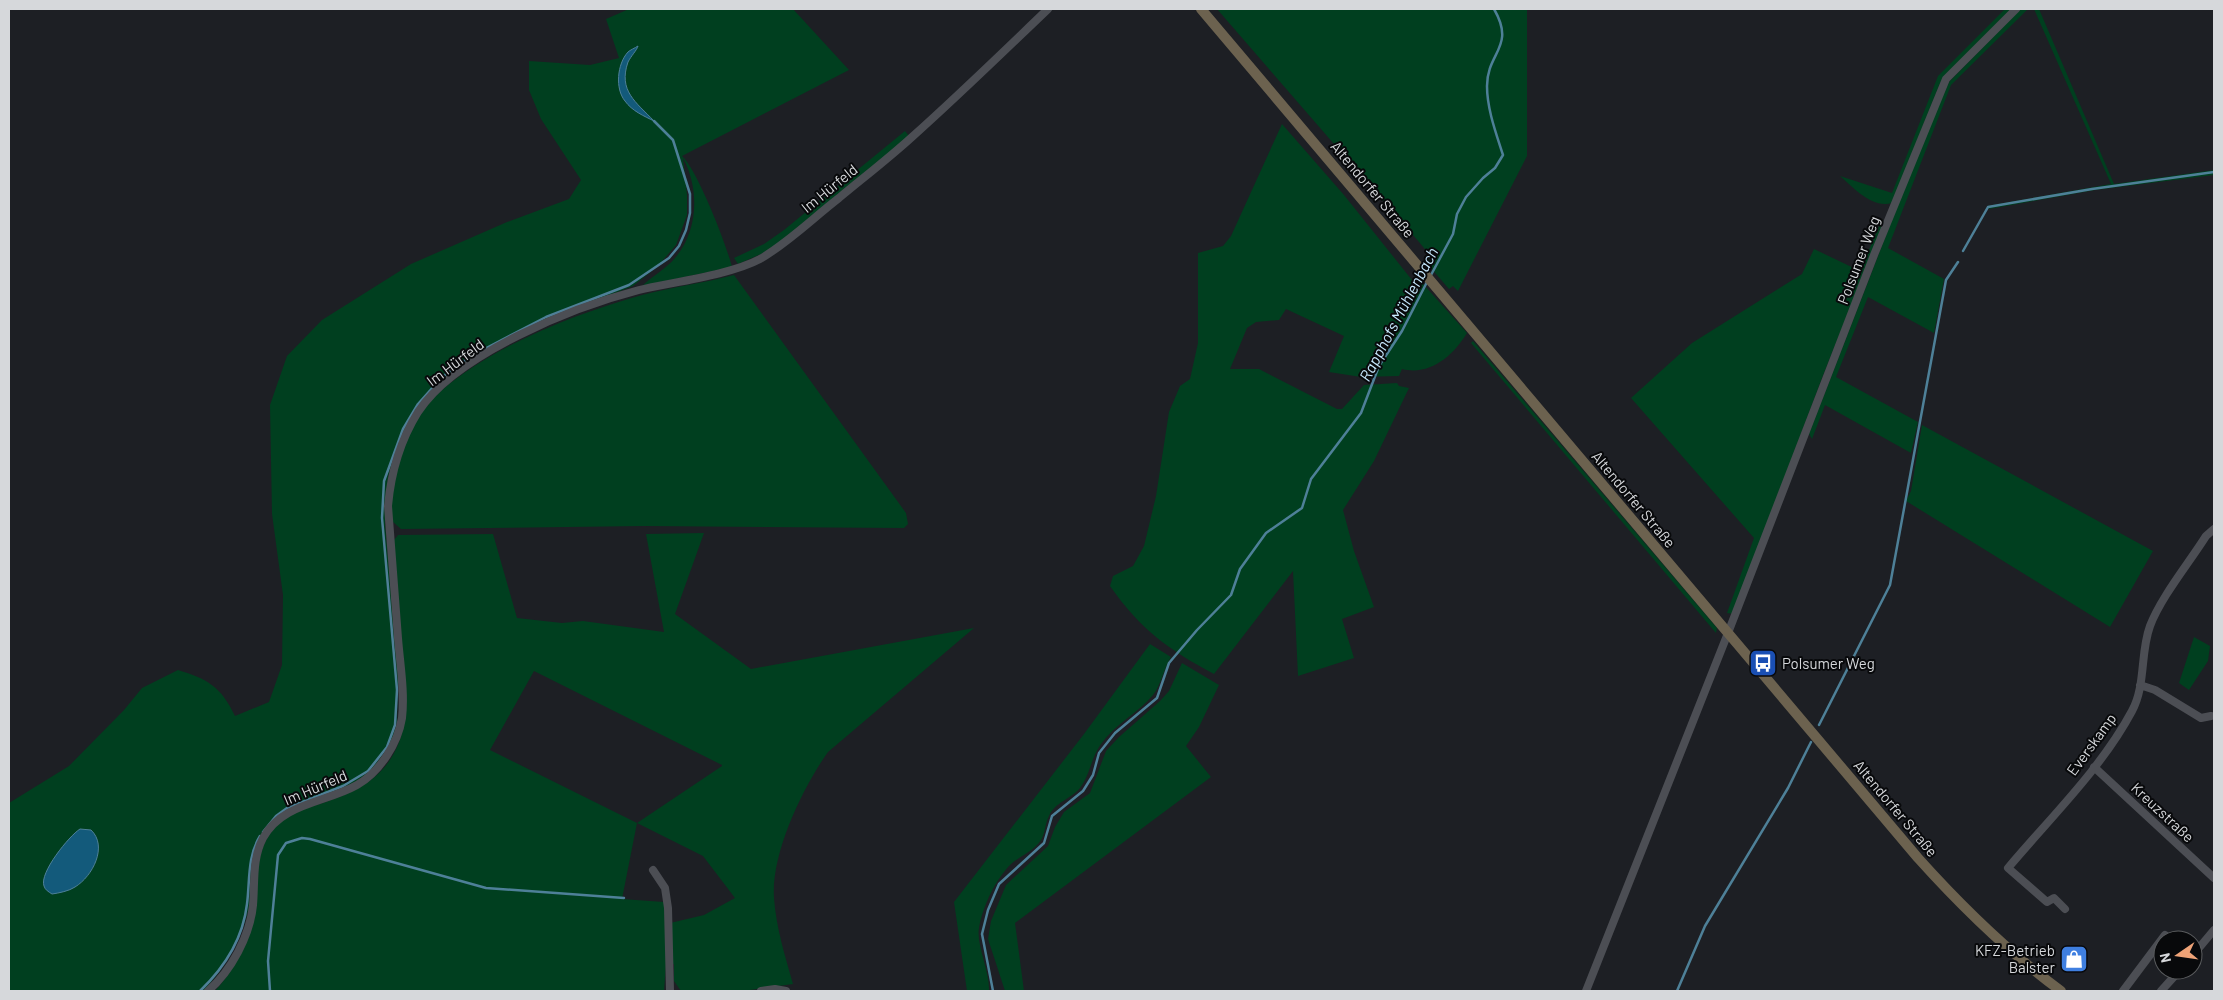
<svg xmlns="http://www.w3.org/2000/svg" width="2223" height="1000" font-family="Barlow,sans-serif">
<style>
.green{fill:#003f1f;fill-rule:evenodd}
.water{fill:#135a7b;stroke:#4e8098}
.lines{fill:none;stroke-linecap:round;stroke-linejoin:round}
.stream{stroke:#4e8098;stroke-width:2.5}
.street{stroke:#4c4e54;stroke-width:8}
.secondary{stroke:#6c624f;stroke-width:10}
.labels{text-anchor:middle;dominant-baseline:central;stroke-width:4;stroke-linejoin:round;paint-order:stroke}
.street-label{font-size:15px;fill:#d6d8db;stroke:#08090b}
.poi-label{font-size:15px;fill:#d6d8db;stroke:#08090b;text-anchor:start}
.water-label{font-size:16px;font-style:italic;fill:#c7e9fe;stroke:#08090b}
</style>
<rect width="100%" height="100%" fill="#1d1f24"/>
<path class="green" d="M629 9H793L849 70 682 156C697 169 727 246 732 267L642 286C652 276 666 269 675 258 698 231 700 190 683 158L687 195V215L676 245 658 266 633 286 592 302 499 342 447 375 416 410 400 443 388 476 385 524 398 671 397 720 394 734 389 746 370 772 349 787 309 801 263 834C251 897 250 942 203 991H9V803L69 766 124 710 142 688 178 670C207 679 221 686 235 716L269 702 282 665 283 595 272 514 270 405 287 356 322 320 411 264 507 222 569 199 581 180 541 119 529 90V61L590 65 619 58 606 19Z
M1217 9H1527V156L1458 291 1453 286 1449 289 1424 260 1429 254 1419 242Z
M2005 9H2011L1947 74 1940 83 1892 203C1872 209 1853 187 1840 176L1892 193 1938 76Z
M2021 9H2028L1951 85 1888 248 1944 279 1934 333 1868 297 1836 377 1918 422 1911 453 1825 405 1812 439 1809 434 1918 153 1949 82Z
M2034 9H2039L2114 184 2214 170V175L2095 190 1989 209 1987 206 2111 184Z
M1282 124 1344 195 1412 280 1416 276 1467 333C1453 356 1430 376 1402 369L1399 376 1361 377 1329 372 1344 336 1286 309 1279 320 1256 322 1247 328 1230 369H1259L1337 409H1342L1364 385 1397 383 1399 386 1409 388 1374 461 1343 510 1354 551 1374 607 1342 619 1354 658 1298 676 1293 571 1214 674C1169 650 1140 629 1110 586L1113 576 1133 566 1144 546 1156 496 1169 412 1180 386 1190 379 1198 343V253L1223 246 1231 236Z
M905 131 909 136 782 241 761 254 738 264 734 258 764 244 784 230Z
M1882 219 1884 223 1822 378 1733 614 1727 613 1754 538 1631 398 1692 343 1802 274 1814 249 1860 271Z
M734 275 906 513 908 524 904 528 645 526 401 529 392 521C388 477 407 421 441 391 494 345 575 314 642 295 672 287 704 283 734 275Z
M1473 341 1717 628 1716 633 1471 343Z
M1922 425 2153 551 2110 627 1906 501 1911 491Z
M704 533 675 614 751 669 974 628 828 752C803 787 771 853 774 898 776 927 785 956 793 984L743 991H681L674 981V964L666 965 664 991H215C229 976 242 954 249 936 251 929 251 920 252 913 256 883 255 849 276 826 288 813 303 809 320 804 359 791 390 776 402 733L394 540 398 535 493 534 517 618 562 623 583 621 664 632 646 534ZM534 671 722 765V766L637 823 490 750ZM637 823 703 856 735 898 704 915 666 924 664 902 622 899Z
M2194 637 2210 646 2208 661 2189 690 2179 683Z
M1150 644 1171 657C1164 668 1161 685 1153 695 1138 713 1115 724 1101 744 1091 758 1090 775 1080 788 1071 799 1055 802 1049 816 1044 825 1046 836 1038 844 1031 852 1019 857 1011 864 995 880 983 906 979 928 976 944 990 972 989 991H967L954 902 1084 734Z
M1182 663 1219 685 1199 727 1186 746 1211 777 1015 923 1024 991H1005L988 939 991 921 1006 885 1048 846 1055 827 1064 812 1090 793 1106 751 1119 737 1160 701 1169 691Z"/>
<path class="water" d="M638 46C637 50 631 56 628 62 618 91 636 102 654 121 644 116 632 111 625 101 615 89 617 64 628 52 630 50 635 48 638 46Z
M80 829 91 830C108 846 93 876 75 887 69 891 59 893 52 894 49 892 45 890 44 886 39 873 69 836 80 829Z"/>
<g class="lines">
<path class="stream" d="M1963 251 1988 207 2092 189 2214 172
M1431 275 1453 234 1457 214 1466 197 1483 178 1495 168 1503 155C1496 133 1487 109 1487 86 1487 52 1516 47 1494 9
M1819 725 1890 585 1946 280 1958 262
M263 832 276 816 287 808 343 786 368 771 387 747 395 725 397 690 382 518 384 481 403 429 418 404 442 377 471 356 546 317 629 285 669 258 679 246 686 230 690 213V194L673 140 654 121
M200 991C224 968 243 938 247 904 250 881 247 857 260 836
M270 991 268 961 278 855 286 843 302 838 310 839 486 888 624 898
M993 991 982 934 988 910 999 884 1044 843 1052 816 1083 791 1093 775 1099 753 1115 733 1157 698 1169 663 1197 630 1231 595 1240 569 1266 533 1302 508 1311 479 1361 413 1379 366 1402 331 1427 282
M1677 991 1705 926 1788 788 1811 742"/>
<path class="street" d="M2140 685 2155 690 2201 718 2211 716
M2094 767 2214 878
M653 870 665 888 668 908 670 991
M2065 909 2054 898 2047 902 2008 868C2050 818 2101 769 2132 711 2146 685 2140 653 2150 626 2161 597 2189 563 2206 536L2214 529
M2193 955 2214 930
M208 991C231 971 250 936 253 905 255 882 252 859 263 838 282 803 325 803 357 785 380 772 398 743 402 718 405 692 400 664 398 638 395 594 391 550 388 506 391 472 400 441 418 412 456 354 573 307 639 290 673 282 730 275 760 259 788 243 813 218 839 198 863 178 889 158 912 137 958 96 1003 52 1048 9
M761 991 775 989 786 991
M1586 991 1728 633 1874 255 1946 79 2016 9
M2123 991 2165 935 2172 940
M2161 991 2180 970"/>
<path class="secondary" d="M1201 9 1918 858C1962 907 2008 952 2061 991"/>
</g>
<defs>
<g id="bus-square" transform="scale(1.4375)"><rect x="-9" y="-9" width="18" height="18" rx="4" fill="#1a4fb4" stroke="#08090b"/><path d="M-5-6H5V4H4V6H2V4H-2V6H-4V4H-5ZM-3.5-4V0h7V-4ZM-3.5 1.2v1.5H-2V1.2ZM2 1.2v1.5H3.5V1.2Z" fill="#fff"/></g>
<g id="shop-square" transform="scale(1.4375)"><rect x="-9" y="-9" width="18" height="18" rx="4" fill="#3f7fe0" stroke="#08090b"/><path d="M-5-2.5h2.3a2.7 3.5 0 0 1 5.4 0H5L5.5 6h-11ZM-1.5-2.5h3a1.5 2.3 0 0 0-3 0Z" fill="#fff"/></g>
</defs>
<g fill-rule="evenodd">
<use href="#bus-square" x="1763" y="663"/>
<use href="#shop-square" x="2074" y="959"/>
</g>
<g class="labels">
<g class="street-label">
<text transform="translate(829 188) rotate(-39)">Im Hürfeld</text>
<text transform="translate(1373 189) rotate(50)">Altendorfer Straße</text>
<text transform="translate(1858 260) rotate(-69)">Polsumer Weg</text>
<text transform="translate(455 362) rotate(-37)">Im Hürfeld</text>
<text transform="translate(1634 499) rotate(50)">Altendorfer Straße</text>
<text transform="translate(2091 744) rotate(-54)">Everskamp</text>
<text transform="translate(315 787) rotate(-23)">Im Hürfeld</text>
<text transform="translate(1896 808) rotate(50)">Altendorfer Straße</text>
<text transform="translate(2163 812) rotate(43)">Kreuzstraße</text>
</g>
<g class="poi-label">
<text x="1782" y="663">Polsumer Weg</text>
<text x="2055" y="950" text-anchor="end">KFZ-Betrieb<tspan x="2055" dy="17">Balster</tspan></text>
</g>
<g class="water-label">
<text transform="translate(1398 314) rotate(-62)">Rapphofs Mühlenbach</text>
</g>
</g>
<rect width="2223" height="1000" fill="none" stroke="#d6d8db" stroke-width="20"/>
<g transform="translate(2178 955) rotate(257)"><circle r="24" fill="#08090b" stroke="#5a5c5e"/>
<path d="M0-4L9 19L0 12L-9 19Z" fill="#efa377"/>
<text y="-8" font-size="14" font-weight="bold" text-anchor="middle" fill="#d6d8db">N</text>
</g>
</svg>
